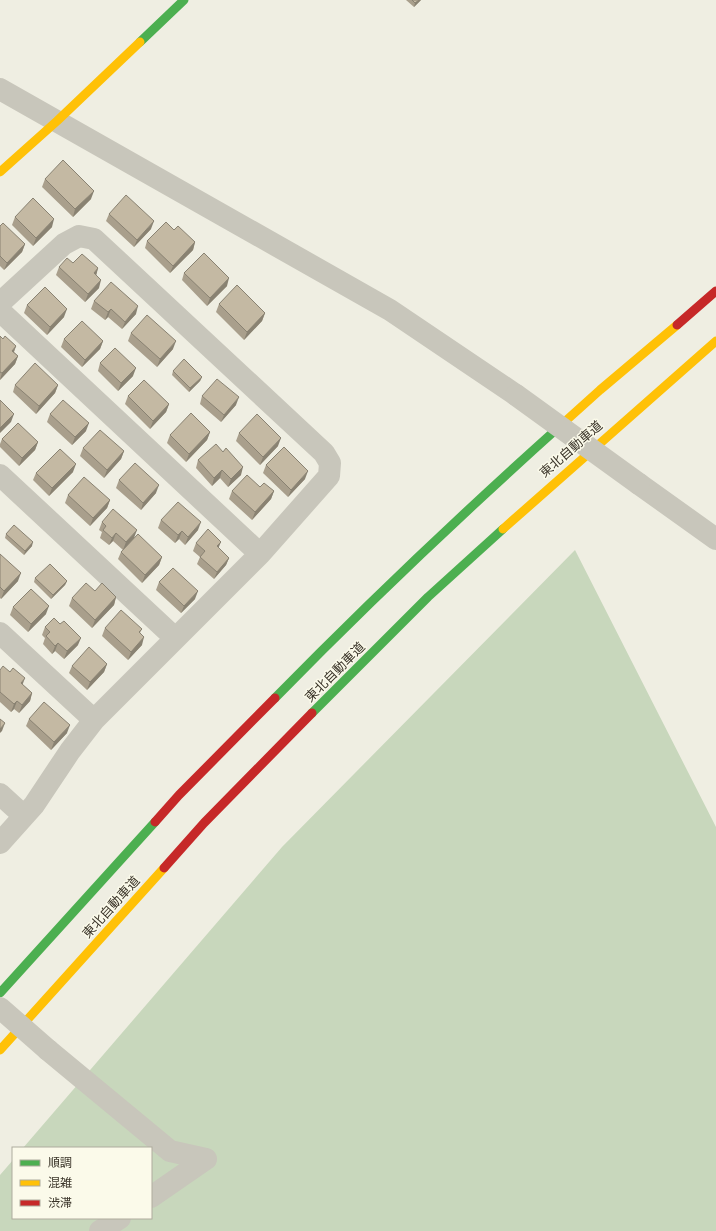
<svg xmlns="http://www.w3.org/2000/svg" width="716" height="1231" font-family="'Space Grotesk','Noto Sans JP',sans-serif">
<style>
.green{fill:#c8d7bc}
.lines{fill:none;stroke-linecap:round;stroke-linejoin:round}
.street{stroke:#c8c6bb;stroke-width:22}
.fast{stroke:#4caf50;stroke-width:9}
.slow{stroke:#ffc107;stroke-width:9}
.jam{stroke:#c62828;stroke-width:9}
.street-bridge{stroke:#c8c6bb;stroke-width:22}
.wall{fill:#a99f8c}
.shaded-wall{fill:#898272}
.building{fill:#c4b9a3;stroke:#898272}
.labels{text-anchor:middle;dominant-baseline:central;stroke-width:3;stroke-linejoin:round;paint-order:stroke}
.street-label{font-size:13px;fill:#3a3429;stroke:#fbfaea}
</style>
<rect width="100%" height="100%" fill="#efeee2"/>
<path class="green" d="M575 550 716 827V1231H0V1175L13 1160V1218H151V1148H23L282 847Z"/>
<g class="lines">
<path class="street" d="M0 89 390 310 516 395
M0 303 64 244 79 236 94 239 324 453 330 463 329 476 260 554 94 720 70 751 34 805 0 843
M0 311 260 554
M0 475 175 638
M639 484 716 539
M0 633 94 720
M0 794 24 816
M48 1050 170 1151 206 1159
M151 1197 206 1159
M100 1231 120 1218"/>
<path class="fast" d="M140 42 184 0
M275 698C367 604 462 514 560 426
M312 713 428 597 503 529
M0 993 155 822"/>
<path class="slow" d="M0 172 57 121 140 42
M560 426 600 390 677 325
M503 529 716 341
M0 1050 164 868"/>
<path class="jam" d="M677 325 716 291
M155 822 179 795 275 698
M164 868 204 823 312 713"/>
<path class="street-bridge" d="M516 395 639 484
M0 1008 48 1050"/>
</g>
<path class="wall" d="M406 0H421L414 7Z
M45 179 91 199 73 217 42 187Z
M109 214 151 229 134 247 106 221Z
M15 217 52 227 33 246 12 225Z
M0 226 25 244 22 252 4 270 0 266Z
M174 230 195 242 193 250 170 273 145 248 147 241Z
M73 263 98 268 96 275 99 288 85 302 56 275 59 267Z
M184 273 227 286 207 306 182 280Z
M94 301 136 314 122 329 108 317 105 320 91 309Z
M219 304 265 313 262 321 244 340 216 312Z
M27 305 64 317 47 335 24 313Z
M131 333 173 349 157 367 128 341Z
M0 336 3 339 16 346 14 352 18 356 15 364 0 380Z
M64 339 103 341 100 349 82 367 61 347Z
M100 363 133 376 118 391 98 371Z
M173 371 202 377 200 381 189 392 172 375Z
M15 385H58L55 393 36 414 13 392Z
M128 396 169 404 166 412 150 429 125 404Z
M202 396 236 405 221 422 200 404Z
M50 414 86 431 72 445 47 422Z
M210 432 207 440 186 462 167 443 170 435Z
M239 433 278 446 260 465 236 441Z
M2 439 38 442 35 450 19 466 0 447V444Z
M83 448 124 451 121 459 104 478 80 456Z
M198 460 241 475 228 487 220 478 212 486 196 468Z
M266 465 305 479 288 497 263 473Z
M73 472 49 496 33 480 36 473Z
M119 480 156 493 141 510 116 488Z
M260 487 274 491 271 499 252 520 229 499 232 491Z
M68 495 110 500 107 508 90 526 65 503Z
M161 520 198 530 185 545 179 539 175 543 158 528Z
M102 522 134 538 162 557 159 565 142 583 118 559 121 552 123 550 113 541 109 545 100 538 102 532 99 530Z
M6 534 32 546 24 555 5 538Z
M196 543 219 548 229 558 226 565 214 579 197 564 200 557 193 551Z
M0 554 18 581 1 599 0 598Z
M35 578 67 581 65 585 51 599 34 582Z
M159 582 195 599 181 613 156 590Z
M95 591 116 597 114 605 92 628 69 606 72 598Z
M13 607 46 614 28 632 10 615Z
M45 627 78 645 64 659 55 651 52 654 43 644 45 638 42 635Z
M105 628 142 629 140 633 142 645 128 660 102 636Z
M107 664 104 672 87 690 69 673 72 666Z
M0 670 23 685 32 693 30 701 19 713 14 709 11 712 0 702Z
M29 719 67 733 51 750 26 726Z"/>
<path class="shaded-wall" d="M419 0H421L414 7 415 3Z
M94 191 91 199 73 217 75 209Z
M54 219 52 227 33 246 36 238Z
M154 221 151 229 134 247 137 240Z
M195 242 193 250 170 273 173 266Z
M25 244 22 252 4 270 7 263Z
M98 268 96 276 94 273Z
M229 278 227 286 207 306 210 298Z
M101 280 99 288 85 302 88 294Z
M138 306 136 314 122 329 125 322Z
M67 309 64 317 47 335 50 327Z
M111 309 108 317 105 320 108 312Z
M265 313 262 321 244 340 247 332Z
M103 341 100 349 82 367 85 360Z
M176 341 173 349 157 367 160 359Z
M16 346 13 354 12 351Z
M18 356 15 364 0 380 2 373Z
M136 368 133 376 118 391 121 383Z
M202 377 200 381 189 392 190 388Z
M58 385 55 393 36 414 39 406Z
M239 397 236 405 221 422 224 415Z
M169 404 166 412 150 429 153 421Z
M14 414 11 422 0 433V428Z
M89 423 86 431 72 445 75 437Z
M210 432 207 440 186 462 189 454Z
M281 438 278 446 260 465 263 457Z
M38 442 35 450 19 466 22 458Z
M124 451 121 459 104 478 107 470Z
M76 464 73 472 49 496 52 488Z
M243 467 241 475 228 487 231 479Z
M222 470 220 478 212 486 214 478Z
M308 471 305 479 288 497 291 490Z
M159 485 156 493 141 510 143 503Z
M274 491 271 499 252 520 255 512Z
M110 500 107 508 90 526 93 518Z
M201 522 198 530 185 545 188 537Z
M137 530 134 538 123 550 126 542Z
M182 531 179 539 175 543 178 535Z
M116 533 113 541 109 545 112 538Z
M33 542 32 546 24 555 25 551Z
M221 542 218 549 217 546Z
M162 557 159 565 142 583 145 575Z
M229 558 226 565 214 579 217 572Z
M21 573 18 581 1 599 4 591Z
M67 581 65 585 51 599 53 595Z
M198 591 195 599 181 613 184 606Z
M116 597 114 605 92 628 95 620Z
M49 606 46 614 28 632 31 624Z
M144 637 142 645 128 660 131 652Z
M81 638 78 645 64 659 67 651Z
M58 643 55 651 52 654 55 646Z
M107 664 104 672 87 690 90 682Z
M25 678 22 686 21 683Z
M32 693 30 701 19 713 22 705Z
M17 701 14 709 11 712 14 704Z
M5 723 2 731 0 733V729Z
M70 725 67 733 51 750 54 742Z"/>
<path class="building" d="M412 0H419L415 3Z
M63 160 94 191 75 209 45 179Z
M126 195 154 221 137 240 109 214Z
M33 198 54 219 36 238 15 217Z
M166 222 174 230 178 226 195 242 173 266 147 241Z
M3 223 25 244 7 263 0 256V226Z
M204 253 229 278 210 298 184 273Z
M82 254 98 268 94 273 101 280 88 294 59 267 67 258 73 263Z
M111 282 138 306 125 322 111 309 108 312 94 301Z
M237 285 265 313 247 332 219 304Z
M45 287 67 309 50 327 27 305Z
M147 315 176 341 160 359 131 333Z
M82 321 103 341 85 360 64 339Z
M0 336 3 339 5 336 16 346 12 351 18 356 2 373 0 372Z
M115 348 136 368 121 383 100 363Z
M184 359 202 377 190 388 173 371Z
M35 363 58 385 39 406 15 385Z
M217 379 239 397 224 415 202 396Z
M144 380 169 404 153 421 128 396Z
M0 400 14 414 0 428Z
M63 400 89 423 75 437 50 414Z
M191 413 210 432 189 454 170 435Z
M257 414 281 438 263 457 239 433Z
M18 423 38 442 22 458 2 439Z
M100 430 124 451 107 470 83 448Z
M216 444 223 452 226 448 243 467 231 479 222 470 214 478 198 460Z
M284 447 308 471 291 490 266 465Z
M60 449 76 464 52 488 36 473Z
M135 463 159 485 143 503 119 480Z
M247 475 260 487 264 483 274 491 255 512 232 491Z
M84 477 110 500 93 518 68 495Z
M178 502 201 522 188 537 182 531 178 535 161 520Z
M113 509 137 530 126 542 116 533 112 538 103 530 106 526 102 522Z
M14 525 33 542 25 551 6 534Z
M208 529 221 542 217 546 229 558 217 572 200 557 205 551 196 543Z
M138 534 162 557 145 575 121 552Z
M0 554 21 573 4 591 0 587Z
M50 564 67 581 53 595 35 578Z
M173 568 198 591 184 606 159 582Z
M86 583 95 591 102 583 116 597 95 620 72 598Z
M31 589 49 606 31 624 13 607Z
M121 610 142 629 139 632 144 637 131 652 105 628Z
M54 618 60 624 64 621 81 638 67 651 58 643 55 646 46 636 50 632 45 627Z
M89 647 107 664 90 682 72 666Z
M3 666 10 672 13 668 25 678 21 683 32 693 22 705 17 701 14 704 0 692V670Z
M44 702 70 725 54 742 29 719Z
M0 719 5 723 0 729Z"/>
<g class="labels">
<g class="street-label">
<text transform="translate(571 449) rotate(-41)">東北自動車道</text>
<text transform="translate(335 672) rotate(-45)">東北自動車道</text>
<text transform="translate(111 907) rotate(-48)">東北自動車道</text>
</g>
</g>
<rect x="12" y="1147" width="140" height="72" fill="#fbfaea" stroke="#aeab9d"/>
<rect x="20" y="1160" width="20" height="6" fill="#4caf50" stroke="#aeab9d"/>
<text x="48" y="1167" font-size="12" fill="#3a3429">順調</text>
<rect x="20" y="1180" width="20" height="6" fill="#ffc107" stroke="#aeab9d"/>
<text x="48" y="1187" font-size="12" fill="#3a3429">混雑</text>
<rect x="20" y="1200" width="20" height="6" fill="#c62828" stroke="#aeab9d"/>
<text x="48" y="1207" font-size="12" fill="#3a3429">渋滞</text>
</svg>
